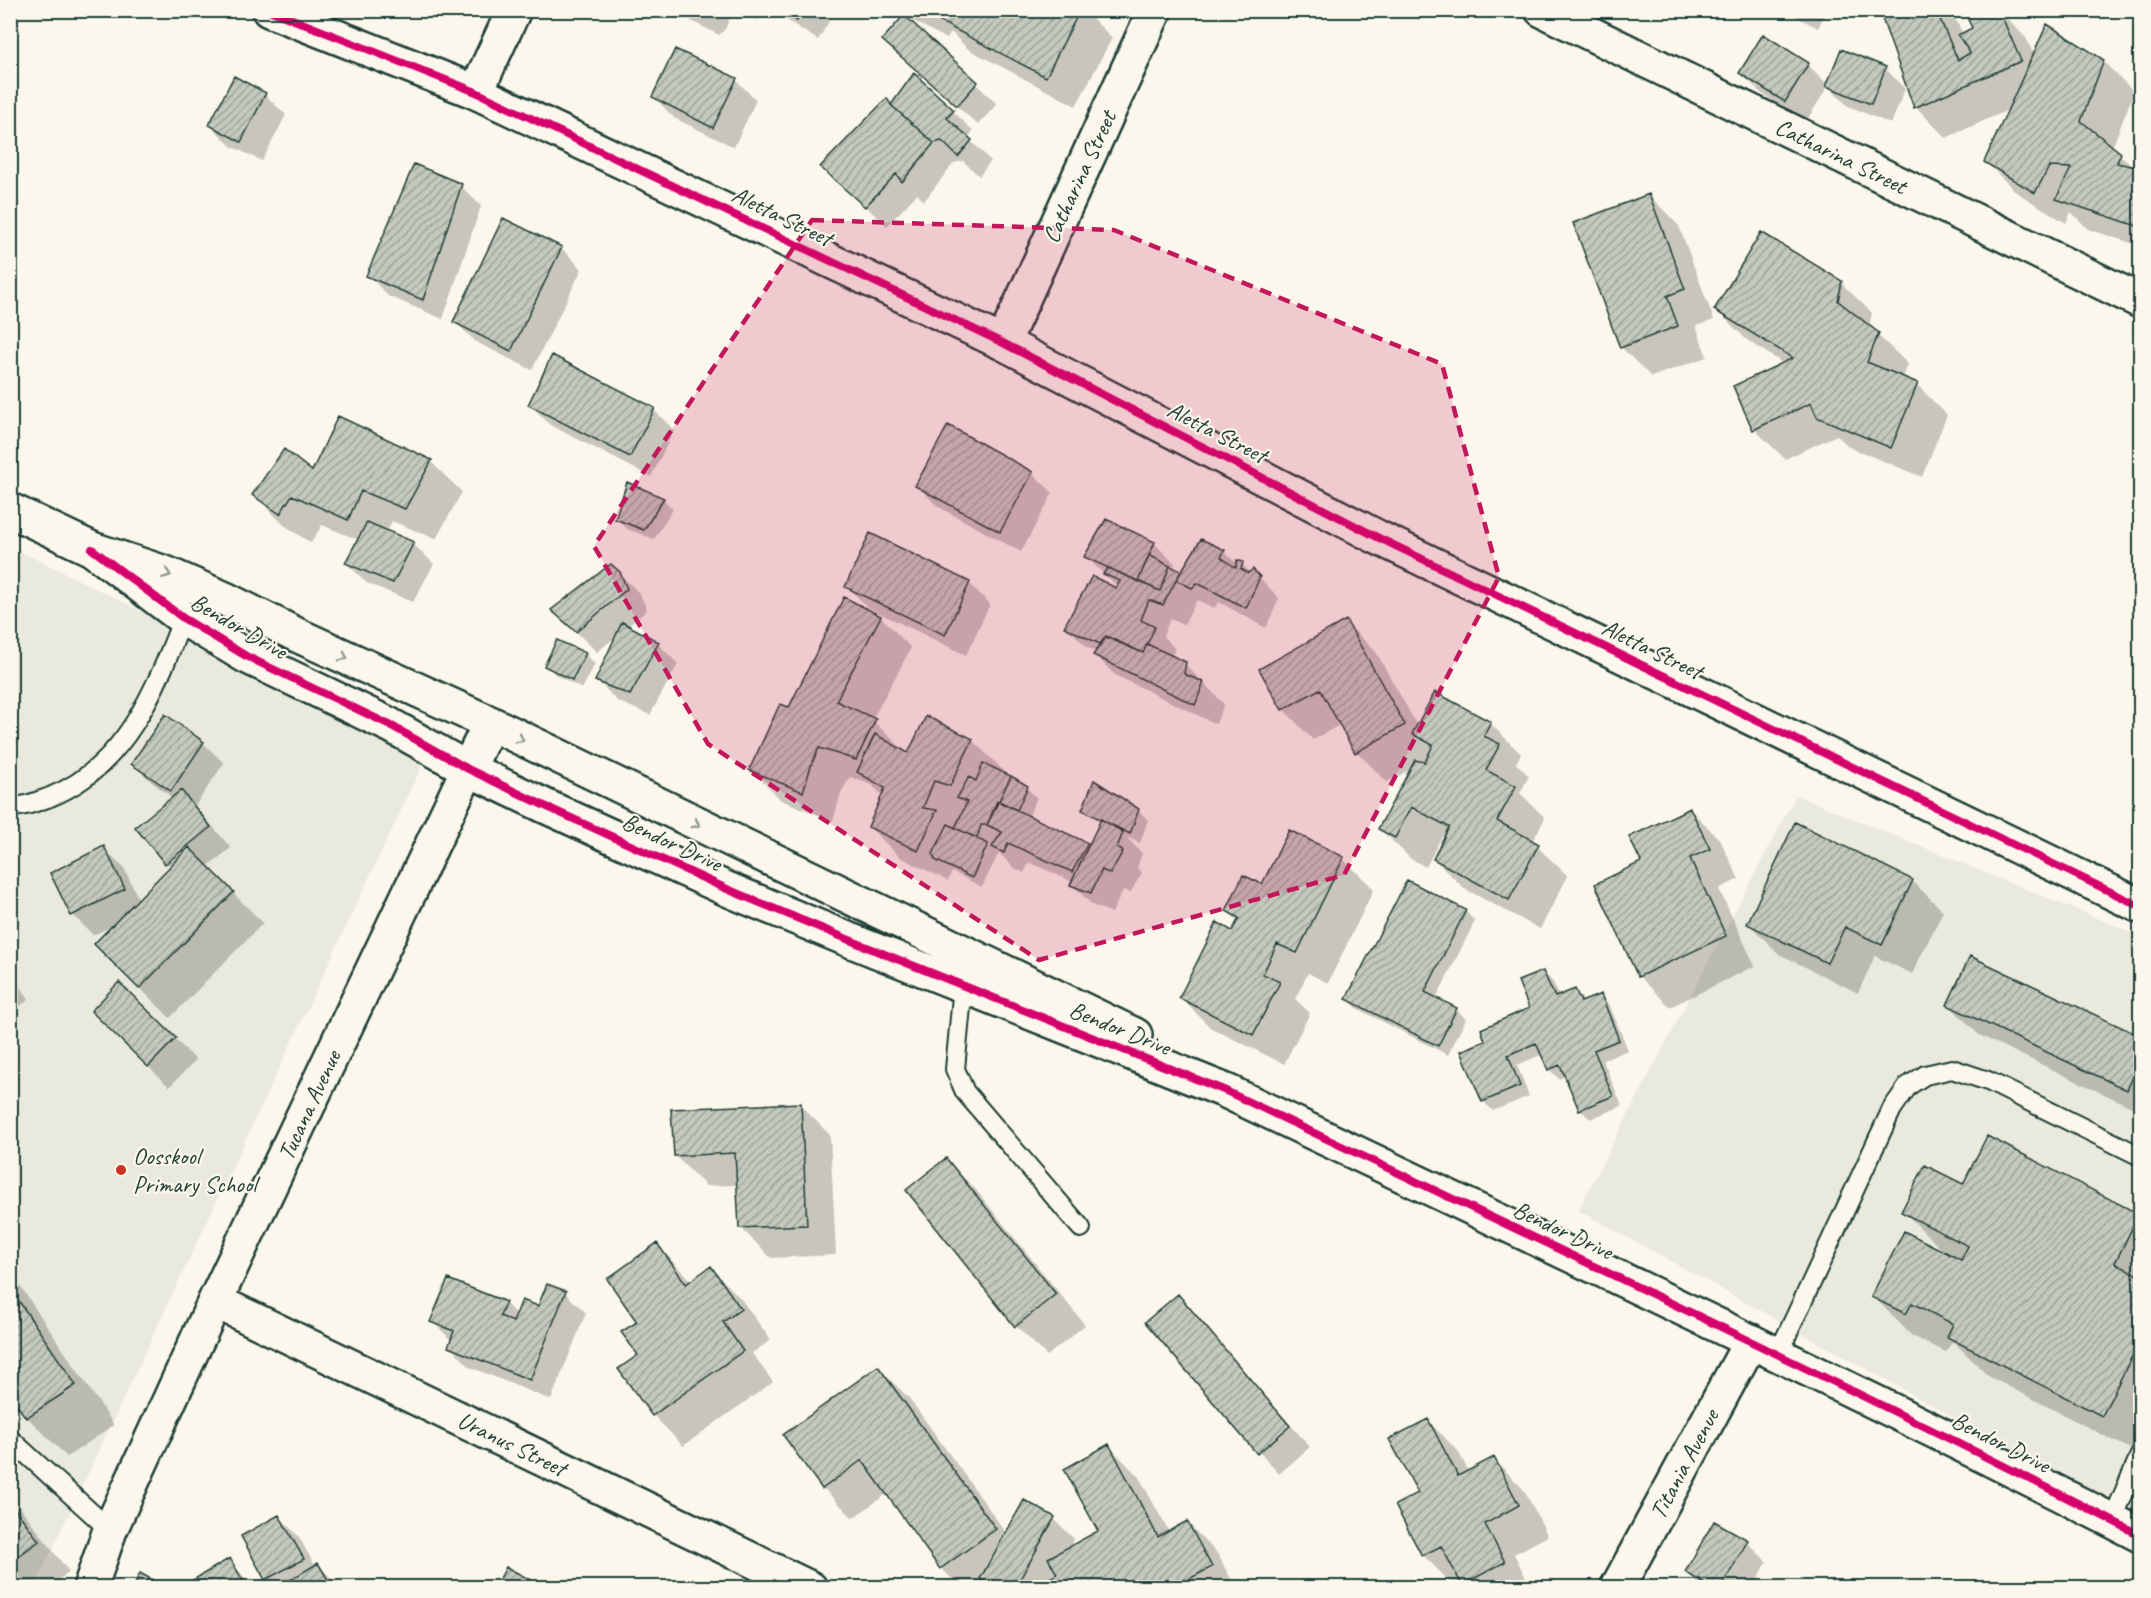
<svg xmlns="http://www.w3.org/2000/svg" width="2151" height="1598" font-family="Caveat,sans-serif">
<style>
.built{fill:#eae9de}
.shadow{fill:#0003;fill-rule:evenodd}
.building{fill:url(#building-hatch);stroke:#1f3d34;stroke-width:1.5}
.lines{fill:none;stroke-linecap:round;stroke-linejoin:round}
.lane-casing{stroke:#1f3d34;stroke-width:22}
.street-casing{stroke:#1f3d34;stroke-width:38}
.lane{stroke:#fbf7ec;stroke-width:18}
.street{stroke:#fbf7ec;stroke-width:33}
.cycleway-casing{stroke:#fbf7ec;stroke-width:11}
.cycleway{stroke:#d6006c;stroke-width:8}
.oneway{stroke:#8d9a90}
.marked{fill:#c2185b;fill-opacity:0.2;stroke:#c2185b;stroke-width:4.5;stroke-dasharray:12 8;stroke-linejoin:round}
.poi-dot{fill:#c8321e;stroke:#fbf7ec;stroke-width:2}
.labels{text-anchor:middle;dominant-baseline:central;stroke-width:4.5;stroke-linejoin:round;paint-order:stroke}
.street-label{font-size:24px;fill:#1f3d34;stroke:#fbf7ec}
.poi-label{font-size:24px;fill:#1f3d34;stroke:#fbf7ec;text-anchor:start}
</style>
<defs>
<pattern id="building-hatch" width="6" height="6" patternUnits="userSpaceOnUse" patternTransform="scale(1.5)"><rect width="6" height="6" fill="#c4c9be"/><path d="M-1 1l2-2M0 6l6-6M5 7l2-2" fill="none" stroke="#9fa49b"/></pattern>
</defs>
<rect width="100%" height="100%" fill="#fbf7ec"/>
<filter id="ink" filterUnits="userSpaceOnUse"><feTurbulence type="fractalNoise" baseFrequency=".0167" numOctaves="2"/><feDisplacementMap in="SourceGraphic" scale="12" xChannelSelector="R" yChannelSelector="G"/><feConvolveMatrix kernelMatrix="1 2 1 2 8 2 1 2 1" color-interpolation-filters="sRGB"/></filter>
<g filter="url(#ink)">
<path class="built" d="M10 546 428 753 34 1588 10 1587Z
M1796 795 2140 936V1520L1578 1210Z"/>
<path class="shadow" d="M670 10H732L726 28 719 35Z
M738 10H763L758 20Z
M771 10H836L818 40Z
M894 10H1084L1112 38 1076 106 968 49 951 32 947 39 906 17 997 104 978 125 884 40 905 17Z
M1783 10H1827L1818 28Z
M1880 10H1951L1963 34 1974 28 1966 12 1999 10 2026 38 2034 55 2103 61 2134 92 2112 148 2134 168 2140 170V246L2088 229 2071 212 2066 223 2016 192 1986 162 2010 109 1946 138 1916 107Z
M1763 36 1808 65 1828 85 1885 68 1905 89 1891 124 1848 106 1828 86 1806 122 1761 93 1741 73Z
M736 80 756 100 734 147 674 118 654 97Z
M265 95 286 115 262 161 231 146 210 125Z
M888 100 892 105 953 111 973 131 968 138 991 161 979 176 963 161 954 163 924 201 917 194 887 226 822 167Z
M461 186 481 206 443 319 388 296 368 275Z
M1649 195 1679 226 1714 320 1696 326 1707 357 1651 377 1621 347Z
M561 248 582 269 532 370 476 342 455 322Z
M1841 283 1872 313 1869 327 1908 364 1903 378 1917 385 1947 415 1922 477 1849 447 1837 435 1785 459 1754 429 1784 364 1747 340 1716 310Z
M530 404 654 410 674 430 651 477 550 425Z
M339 418 431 462 462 492 436 539 392 521 387 532 413 544 434 564 413 602 367 583 346 563 359 540 322 525 311 543 284 525 254 495 313 473Z
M1032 473 1053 493 1021 552 937 506 917 485Z
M663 499 673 509 654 539 627 529 617 519Z
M1154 543 1175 564 1173 569 1182 573 1224 551 1238 565 1242 564 1251 573 1253 571 1279 598 1266 628 1219 602 1214 608 1197 600 1184 625 1170 619 1163 636 1175 649 1171 657 1185 664 1224 704 1216 724 1115 675 1095 655 1097 652 1087 647 1066 626 1118 587 1086 557Z
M619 573 640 594 647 610 627 627 658 644 678 664 650 715 617 701 597 680 618 635 597 652 553 610Z
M969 583 990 604 966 655 867 607 847 586Z
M845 599 881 617 911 648 872 720 905 751 904 753 908 755 972 740 1003 770 1001 773 1027 788 1037 798 1028 817 1090 847 1101 823 1084 809 1138 810 1148 820 1140 843 1126 837 1142 853 1137 868 1142 873 1130 893 1123 890 1112 913 1092 905 1072 884 1073 882 1029 862 1024 873 1014 868 999 853 982 887 952 872 948 881 900 857 869 827 883 796 872 785 850 777 841 793 833 821 781 800 751 769 789 709Z
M1346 622 1376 652 1418 727 1436 694 1490 723 1521 754 1516 763 1529 776 1520 793 1545 818 1532 842 1568 876 1540 929 1465 889 1434 859 1445 838 1442 836 1426 867 1411 859 1380 829 1413 768 1387 782 1357 752 1341 724 1313 740 1283 709Z
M585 654 595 664 582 689 556 675 546 665Z
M165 717 203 743 224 763 195 806 231 848 207 867 263 923 170 1018 96 944 114 925 93 935 73 915 103 848 124 868 139 900 171 868 137 828 173 798 154 784 133 764Z
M1690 809 1720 840 1739 879 1719 889 1755 966 1670 1007 1640 977 1597 885 1643 863Z
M1289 832 1343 859 1374 889 1328 983 1308 973 1295 999 1310 1013 1284 1064 1211 1028 1181 998 1233 933 1239 922 1227 911 1263 886Z
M1912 881 1943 911 1912 974 1875 956 1858 993 1779 954 1749 924Z
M1465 911 1475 921 1436 999 1456 1009 1466 1019 1448 1055 1358 1009 1348 999Z
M1970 958 2140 1038V1111L1979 1035 1949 1005Z
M10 969 29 1000 10 1012Z
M1543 972 1553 982 1559 997 1575 991 1585 1002 1600 996 1610 1006 1628 1050 1603 1060 1622 1106 1590 1119 1580 1109 1566 1076 1559 1079 1549 1069 1543 1054 1517 1065 1529 1096 1493 1111 1483 1101 1487 1041 1531 1009Z
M119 984 196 1060 169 1087 93 1011Z
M800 1105 830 1135 836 1255 771 1258 740 1227 738 1185 706 1186 675 1156Z
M1987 1138 2140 1217V1454L1988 1376 1955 1343 1952 1342 1946 1352 1912 1336 1873 1296 1945 1253 1903 1211 1963 1186Z
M946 1160 976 1190 1085 1325 1047 1356 1016 1326Z
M657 1245 692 1282 711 1268 741 1299 771 1340 752 1353 773 1382 683 1446 653 1415 620 1370 640 1356Z
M10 1271 114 1425 67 1457 28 1418 10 1392Z
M565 1293 586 1313 551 1400 470 1367 450 1346 452 1341 432 1321 505 1303 517 1315 539 1308Z
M1178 1296 1310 1447 1279 1474 1147 1322Z
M878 1368 909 1398 1007 1534 1054 1519 1074 1539 1069 1549 1100 1532 1109 1446 1139 1477 1169 1532 1187 1522 1217 1553 1236 1588H961L941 1568 888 1493 853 1518 823 1488ZM1057 1570 1059 1575 1052 1578Z
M1428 1421 1458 1451 1469 1472 1494 1459 1524 1490 1548 1536 1514 1554 1531 1588H1467L1462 1581 1453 1585 1423 1555 1420 1494Z
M10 1494 69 1572 48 1588H10Z
M279 1516 299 1537 315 1566 318 1564 340 1588H274L266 1580 243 1536Z
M1747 1542 1767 1562 1753 1588H1702L1687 1572Z
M229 1560 254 1588H185Z"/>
<path class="building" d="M779 10H803L797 21Z
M940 10H1080L1046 77 935 19Z
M1879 10H1936L1958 60 1970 53 1958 35 1972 28 1964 11 1999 10 2021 61 1914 108Z
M904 15 978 82 957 106 882 40Z
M2047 24 2104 60 2081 121 2121 153 2117 163 2140 168V227L2056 199 2071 168 2049 167 2035 193 1984 162Z
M1763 34 1809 63 1785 102 1739 73Z
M675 49 737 78 713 128 652 97Z
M1841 49 1886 67 1871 104 1826 86Z
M914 73 954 110 947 118 972 140 958 157 942 141 934 143 891 105Z
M234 76 266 93 241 142 209 125Z
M887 98 891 105 934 143 902 182 896 174 865 207 820 167Z
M414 164 462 184 423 300 366 276Z
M1649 194 1685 289 1667 296 1678 326 1620 348 1573 223Z
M503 218 562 247 511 351 453 322Z
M1761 232 1842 281 1838 301 1879 333 1867 362 1918 383 1891 448 1817 417 1811 403 1753 430 1733 386 1793 358 1714 310Z
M552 355 655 408 630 457 528 405Z
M338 416 432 460 405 509 361 491 348 520 292 495 280 514 252 495 284 449 312 471Z
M948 425 1033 472 1000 532 915 486Z
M627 482 664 498 644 530 615 519Z
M1106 519 1155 542 1138 581 1084 557Z
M367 522 414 542 393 583 345 563Z
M870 533 970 582 945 635 845 587Z
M1201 539 1225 550 1221 557 1236 568 1237 560 1243 562 1241 569 1248 573 1253 569 1260 577 1246 608 1197 583 1192 588 1176 580Z
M1149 555 1170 566 1160 591 1138 581Z
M611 564 620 572 627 589 576 632 551 610Z
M1170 566 1181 571 1163 605 1149 600 1141 620 1155 627 1143 653 1106 636 1100 644 1064 627 1092 576 1116 588 1120 581 1103 574 1108 568 1160 591Z
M844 597 881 616 836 701 876 719 856 760 819 748 812 763 803 792 749 770 780 704 789 707Z
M1346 620 1405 725 1355 753 1320 689 1282 710 1259 669Z
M622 622 659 642 630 695 595 681Z
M1106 637 1143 653 1147 644 1186 662 1184 674 1204 682 1195 705 1093 655Z
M557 640 586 653 572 680 544 666Z
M1435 692 1491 722 1484 736 1500 744 1486 770 1516 786 1497 821 1539 844 1509 900 1433 859 1449 827 1411 807 1395 838 1378 829 1415 760 1425 762 1433 745 1412 734Z
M165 714 204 742 171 791 131 764Z
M926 716 973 739 950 786 934 781 923 808 937 810 918 851 868 827 885 788 857 772 875 734 908 753Z
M983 763 1011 776 987 825H981L977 838 955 828 967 802 957 798 969 777 976 781Z
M1011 776 1028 786 1017 810 999 801Z
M1094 780 1139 809 1130 834 1082 810Z
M181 790 211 827 165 864 135 827Z
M997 801 1088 843 1072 872 1008 843 1004 853 992 847 1002 832 987 825Z
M1690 808 1710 849 1690 858 1726 936 1638 977 1595 884 1641 862 1629 837Z
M1101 819 1123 832 1117 848 1123 851 1110 874 1102 870 1091 893 1070 885Z
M1795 822 1913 880 1882 945 1845 927 1827 963 1747 924Z
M948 824 988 844 972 878 935 860 933 854Z
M1289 830 1344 857 1297 953 1277 944 1263 974 1280 982 1253 1035 1179 998 1217 922 1232 931 1239 918 1226 911 1243 875 1262 884Z
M104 846 125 889 71 916 50 873Z
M189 847 234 892 139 989 94 944Z
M1407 880 1466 910 1425 992 1457 1008 1438 1046 1346 999Z
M1970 956 2140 1036V1060L2127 1090 1947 1005Z
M1543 971 1555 997 1575 989 1581 1002 1601 994 1619 1040 1594 1050 1613 1096 1579 1110 1560 1065 1548 1070 1536 1043 1508 1055 1520 1086 1482 1102 1461 1051 1485 1041 1481 1029 1529 1008 1518 981Z
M119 982 176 1038 148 1067 91 1011Z
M801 1103 807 1225 739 1228 735 1153 674 1156 671 1109Z
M1987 1136 2139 1214 2115 1263 2140 1276V1340L2102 1416 1947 1337 1953 1324 1912 1303 1906 1314 1871 1297 1904 1231 1961 1260 1968 1246 1901 1212 1925 1165 1963 1184Z
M946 1158 1056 1294 1015 1327 906 1190Z
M657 1243 686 1284 711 1266 741 1309 723 1322 743 1351 652 1416 618 1369 638 1355 621 1332 637 1322 607 1279Z
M448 1279 506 1302 500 1316 513 1322 522 1300 538 1306 547 1284 566 1291 530 1380 448 1347 454 1331 430 1322Z
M10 1288 76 1385 26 1418 10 1395Z
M1178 1294 1290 1426 1257 1454 1145 1322Z
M878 1366 996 1529 940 1569 862 1460 822 1489 783 1435Z
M1428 1419 1458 1476 1494 1457 1519 1505 1485 1524 1505 1562 1462 1585 1441 1546 1422 1556 1395 1505 1418 1493 1389 1439Z
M1109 1444 1158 1537 1187 1521 1212 1567 1172 1588H1035L1057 1574 1048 1558 1098 1531 1064 1469Z
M1024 1500 1055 1517 1015 1588H995L980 1579Z
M10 1502 39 1541 10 1562Z
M279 1515 304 1559 265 1580 241 1536Z
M1714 1521 1748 1540 1721 1588H1711L1685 1572Z
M230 1558 247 1588H183V1586Z
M318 1563 333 1588H277Z
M506 1567 546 1588H495Z
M140 1573 167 1588H133Z"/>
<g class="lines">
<g class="lane-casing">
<path id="lane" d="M10 807C25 807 36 802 50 797 125 767 156 689 183 618
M963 986 955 1069 965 1092 1081 1228
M1778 1354 1892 1109 1908 1086 1925 1075 1952 1069 1988 1081 2140 1156
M10 1439 110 1530
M2112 1521 2140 1455"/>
</g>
<g class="street-casing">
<path id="street" d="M269 10 476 92 1003 343 1377 537 2140 906
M1542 10 2140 301
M476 92 514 10
M1003 343 1155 10
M10 510 92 549 165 573 227 600 297 635 490 723 1135 1035
M92 549 183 618 246 656 390 725 468 769 545 806 727 889 852 941 1226 1091C1532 1237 1839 1380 2140 1535
M215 1301 810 1588
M90 1588 110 1530 215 1301 490 723
M1617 1588 1751 1341"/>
</g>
<use href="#lane" class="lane"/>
<use href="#street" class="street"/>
<g class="cycleway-casing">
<path id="cycleway" d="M269 10 476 92 1003 343 1377 537 2140 906
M92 549 183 618 246 656 390 725 468 769 545 806 727 889 852 941 1226 1091C1532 1237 1839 1380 2140 1535"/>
</g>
<use href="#cycleway" class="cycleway"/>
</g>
<defs><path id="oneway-chevron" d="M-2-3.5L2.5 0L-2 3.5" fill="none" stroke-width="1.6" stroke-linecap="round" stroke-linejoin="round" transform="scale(1.5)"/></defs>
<g class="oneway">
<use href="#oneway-chevron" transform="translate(167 574) rotate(21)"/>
<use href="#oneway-chevron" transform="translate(344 657) rotate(25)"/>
<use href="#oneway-chevron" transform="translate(520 739) rotate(27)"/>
<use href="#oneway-chevron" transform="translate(696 824) rotate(26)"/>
</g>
</g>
<path class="marked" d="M812 220 1114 230 1442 364 1499 577 1344 875 1039 960 708 744 594 546Z"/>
<circle class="poi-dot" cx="121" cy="1170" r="6"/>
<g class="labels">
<g class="street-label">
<text transform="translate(1841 156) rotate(26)">Catharina Street</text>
<text transform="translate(1079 177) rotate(-65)">Catharina Street</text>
<text transform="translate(782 216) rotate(26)">Aletta Street</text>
<text transform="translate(1217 432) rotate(27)">Aletta Street</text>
<text transform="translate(239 626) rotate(30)">Bendor Drive</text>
<text transform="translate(1652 649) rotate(26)">Aletta Street</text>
<text transform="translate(672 842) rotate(25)">Bendor Drive</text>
<text transform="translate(1120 1028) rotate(22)">Bendor Drive</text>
<text transform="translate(309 1105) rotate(-65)">Tucana Avenue</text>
<text transform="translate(1563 1230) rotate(25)">Bendor Drive</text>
<text transform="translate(2001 1442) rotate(27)">Bendor Drive</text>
<text transform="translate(512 1444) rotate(26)">Uranus Street</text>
<text transform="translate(1684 1464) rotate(-62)">Titania Avenue</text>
</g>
<g class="poi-label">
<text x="133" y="1156">Oosskool<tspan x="133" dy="28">Primary School</tspan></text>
</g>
</g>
<rect width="2151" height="1598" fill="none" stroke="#fbf7ec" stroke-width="36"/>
<rect x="18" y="18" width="2115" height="1562" fill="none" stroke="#1f3d34" stroke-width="2" filter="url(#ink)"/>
</svg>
